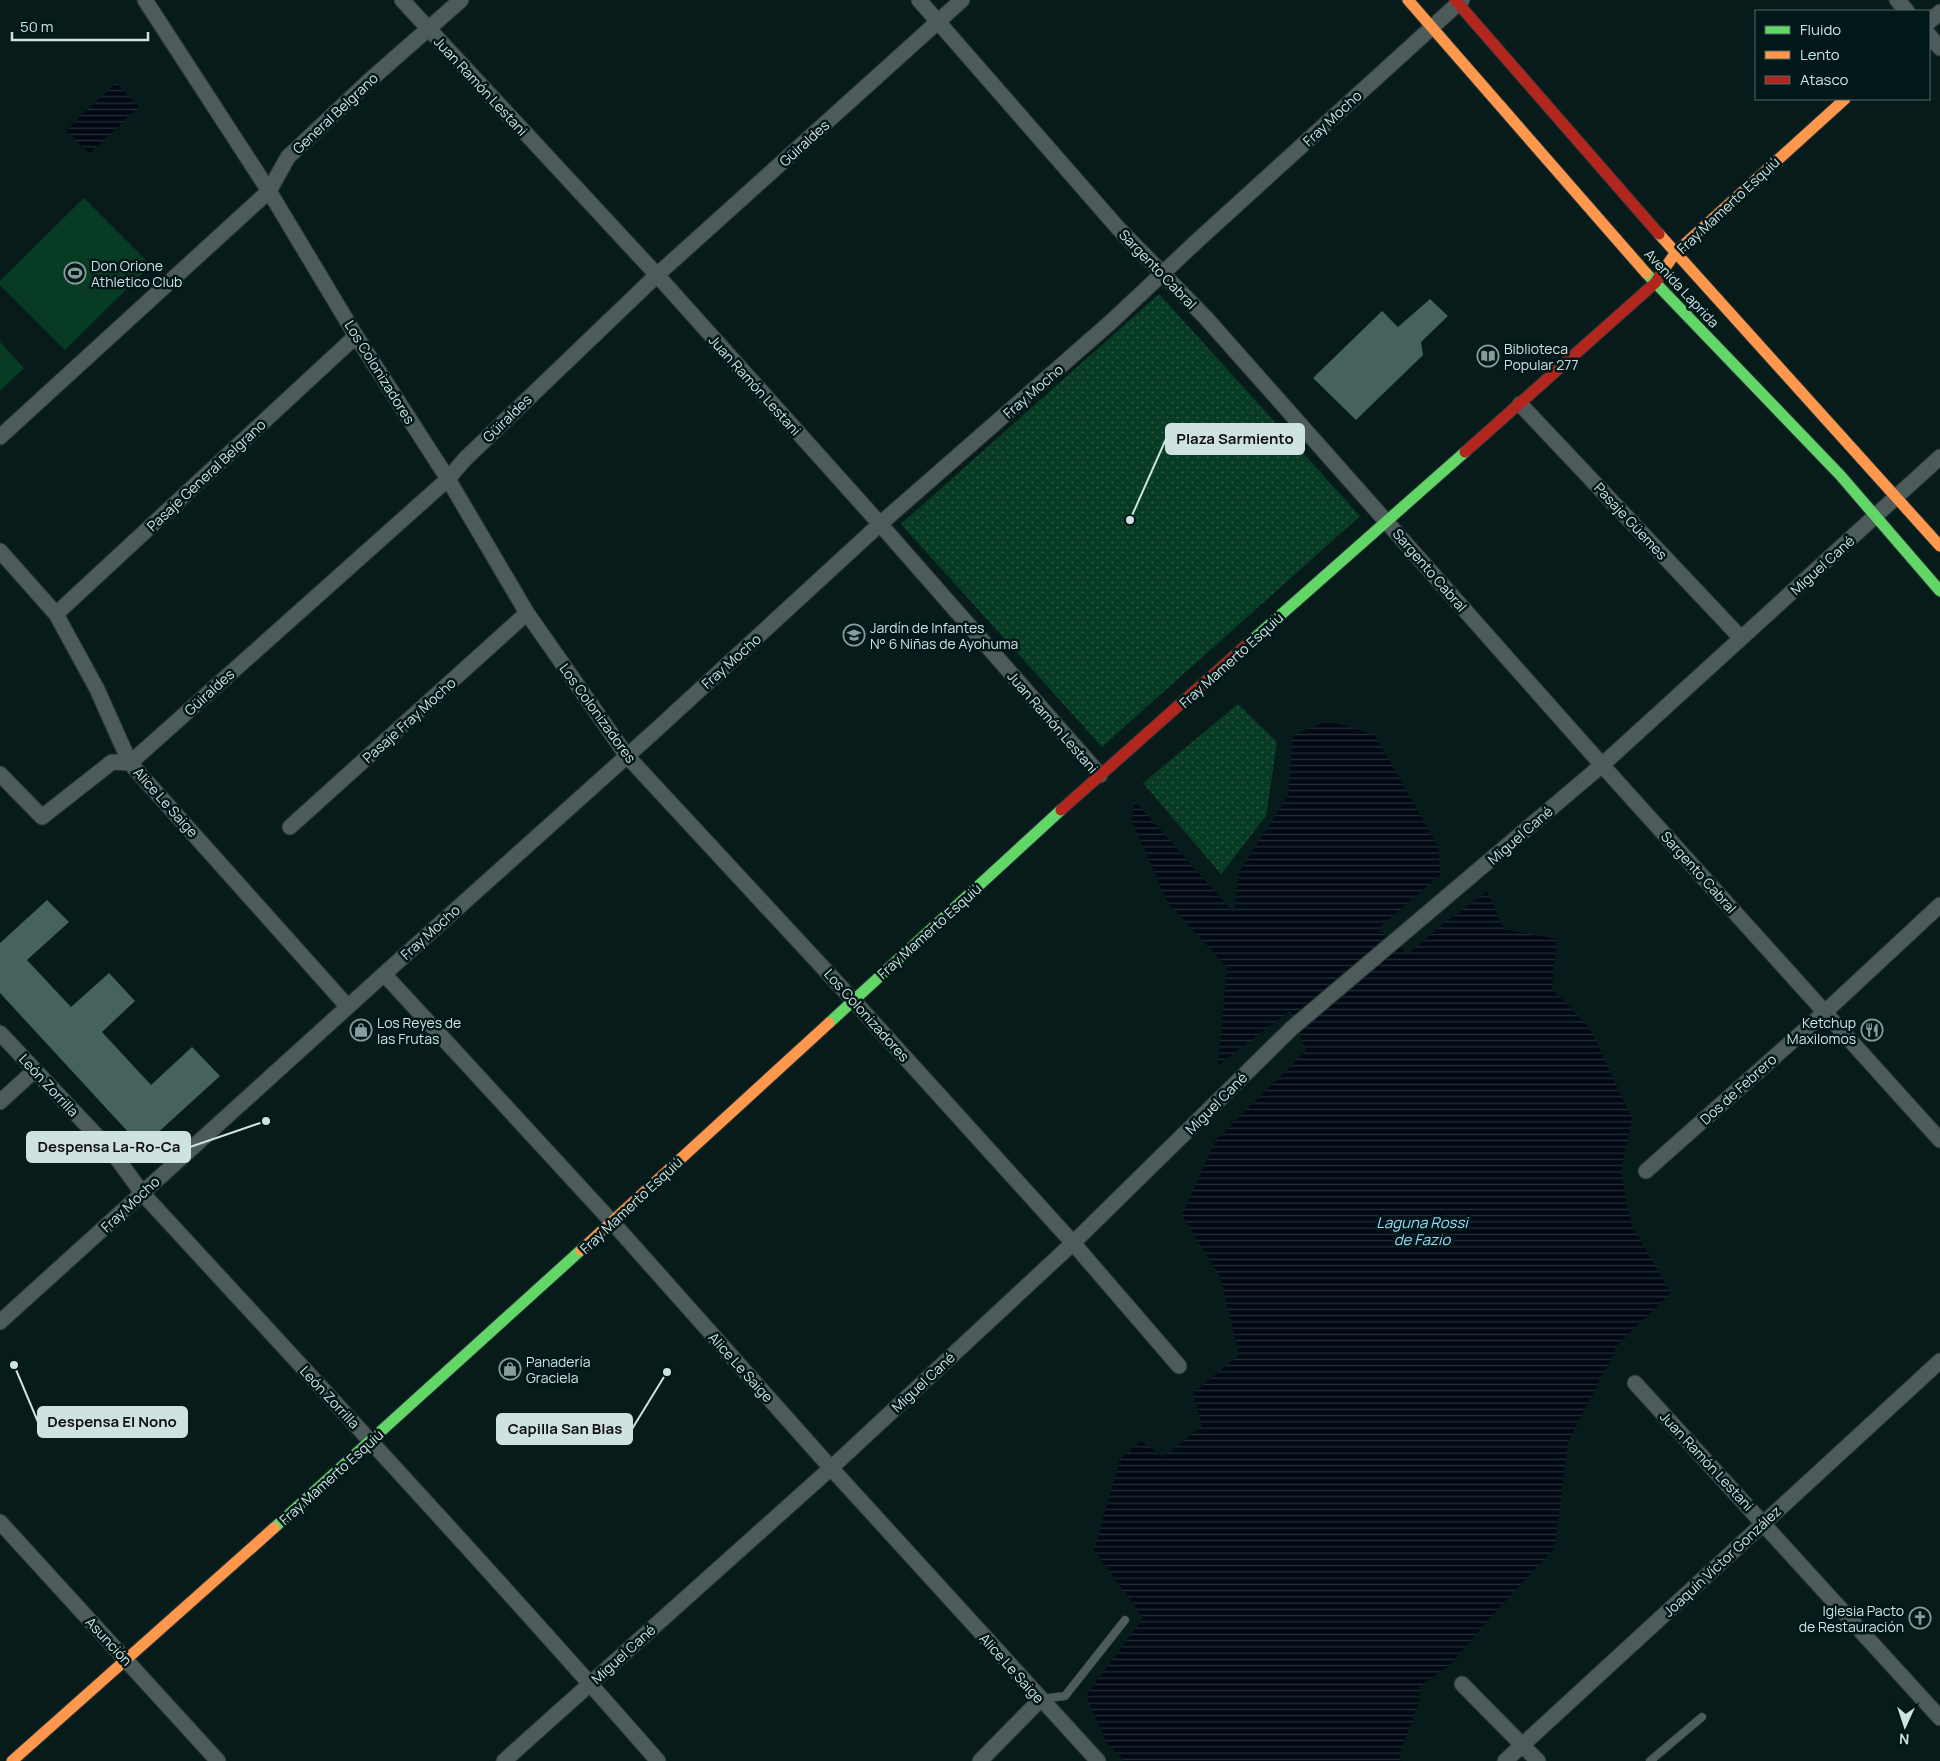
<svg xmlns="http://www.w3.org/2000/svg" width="1940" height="1761" font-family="Manrope,sans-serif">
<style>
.park{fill:url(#park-dots)}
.pitch{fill:#083b24}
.water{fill:url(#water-rules)}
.building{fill:#45625d}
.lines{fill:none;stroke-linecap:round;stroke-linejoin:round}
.lane-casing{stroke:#2a3636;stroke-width:9}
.street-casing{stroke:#2a3636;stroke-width:17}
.fast-casing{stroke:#2a3636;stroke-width:13}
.slow-casing{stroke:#2a3636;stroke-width:13}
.jam-casing{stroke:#2a3636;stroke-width:13}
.lane{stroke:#4e5b5b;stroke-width:8}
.street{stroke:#4e5b5b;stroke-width:15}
.fast{stroke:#63d668;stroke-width:11}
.slow{stroke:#ff974d;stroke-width:11}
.jam{stroke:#b3261e;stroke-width:11}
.labels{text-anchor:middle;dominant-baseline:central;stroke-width:5;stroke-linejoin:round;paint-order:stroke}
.street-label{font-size:14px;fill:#cee2e1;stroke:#001818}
.poi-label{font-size:14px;fill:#cee2e1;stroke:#001818;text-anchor:start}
.water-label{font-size:15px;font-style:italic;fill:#9adbfc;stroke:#001818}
.leader{fill:none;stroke:#cee2e1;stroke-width:2}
.callout-dot{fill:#cee2e1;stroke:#001818;stroke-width:2}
.callout{fill:#cee2e1;stroke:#cee2e1;stroke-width:2}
.callout-label{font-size:15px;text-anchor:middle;font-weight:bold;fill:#111}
</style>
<defs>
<pattern id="park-dots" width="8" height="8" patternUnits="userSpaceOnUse" patternTransform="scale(1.25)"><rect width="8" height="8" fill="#083b24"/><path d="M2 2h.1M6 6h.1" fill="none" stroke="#2b5744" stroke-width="1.8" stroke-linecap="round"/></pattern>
<pattern id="water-rules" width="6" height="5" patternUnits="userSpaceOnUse" patternTransform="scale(1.25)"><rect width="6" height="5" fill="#010a14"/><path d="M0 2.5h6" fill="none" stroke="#252d36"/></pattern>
</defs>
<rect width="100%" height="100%" fill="#081b1b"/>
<path class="park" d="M1159 294 1360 516 1102 747 901 524Z
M1238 704 1277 742 1266 816 1221 874 1143 783Z"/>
<path class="pitch" d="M84 198 151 265 65 350 0 285V281Z
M0 342 24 368 0 391Z"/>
<path class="water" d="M116 83 139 107 89 154 66 130Z
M1328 720 1375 735 1438 847 1441 874 1378 929 1408 954 1443 924 1487 891 1504 929 1557 939 1552 989 1590 1028 1632 1119 1621 1171 1631 1224 1671 1293 1619 1343 1568 1442 1555 1548 1499 1608 1449 1666 1419 1687 1420 1699 1400 1754 1401 1761H1124L1106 1742 1086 1696 1143 1618 1094 1550 1120 1459 1141 1441 1163 1457 1202 1426 1193 1393 1239 1355 1220 1277 1182 1215 1216 1140 1306 1051 1290 1011 1218 1065 1227 967 1168 903 1132 822 1134 800 1234 913 1239 872 1288 796 1293 736Z"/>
<path class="building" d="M1430 299 1448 316 1421 342 1423 355 1356 420 1313 378 1382 311 1398 327Z
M47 900 69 922 27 960 71 1007 109 973 135 1001 102 1032 151 1085 192 1047 220 1076 142 1147 0 993V943Z"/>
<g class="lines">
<g class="lane-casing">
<path id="lane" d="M1041 1699 1065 1696 1125 1620
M1650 1761 1702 1717"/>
</g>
<g class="street-casing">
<path id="street" d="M145 0 269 191 356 336 448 479 527 613 627 756 853 1000 1073 1243 1179 1366
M402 0 657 275 880 524 1100 775
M919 0 1118 228 1206 318 1602 765 1940 1140
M1897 0 1907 11
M1929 22 1940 12
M1929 35 1940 48
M1520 404 1741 638
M0 437 269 191 288 157 370 80 461 0
M0 551 56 614 97 689 130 763 348 1007
M56 614 356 336
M0 774 42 817 112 762 130 763 448 479 465 459 657 275 962 0
M290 827 527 613
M384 974 613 1223 831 1468 1098 1761
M0 1033 113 1153 143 1194C316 1382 490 1569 658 1761
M0 1102 35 1070
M1646 1171 1825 1012 1940 905
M0 1322 384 974 656 730 880 524 1112 321 1197 241 1462 0
M1635 1383 1940 1718
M0 1522 218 1761
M1462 1684 1538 1761
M504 1761 831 1468 1073 1243 1292 1028 1602 765 1940 457
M980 1761 1041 1699
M1505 1761 1940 1361"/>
</g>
<g class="fast-casing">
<path id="fast" d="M1646 273 1840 475 1940 591
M1250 642 1465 452
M829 1023 1061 810
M274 1528 581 1250"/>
</g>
<g class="slow-casing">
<path id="slow" d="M1408 0 1646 273
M1659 234 1940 546
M1661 274 1676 252 1845 99
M581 1250 829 1023
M12 1761 274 1528"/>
</g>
<g class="jam-casing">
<path id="jam" d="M1455 0 1659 234
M1465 452 1655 283 1661 274
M1061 810 1250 642"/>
</g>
<use href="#lane" class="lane"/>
<use href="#street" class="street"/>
<use href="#fast" class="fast"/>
<use href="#slow" class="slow"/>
<use href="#jam" class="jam"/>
</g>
<defs>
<g id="stadium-ring" transform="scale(1.125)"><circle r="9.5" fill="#001818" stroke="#899c9c" stroke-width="1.5"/><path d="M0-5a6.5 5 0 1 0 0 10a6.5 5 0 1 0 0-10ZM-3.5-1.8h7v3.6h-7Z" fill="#899c9c"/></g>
<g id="library-ring" transform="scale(1.125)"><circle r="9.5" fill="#001818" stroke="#899c9c" stroke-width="1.5"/><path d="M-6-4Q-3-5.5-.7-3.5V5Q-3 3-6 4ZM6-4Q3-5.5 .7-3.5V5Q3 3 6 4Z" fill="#899c9c"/></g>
<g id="school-ring" transform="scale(1.125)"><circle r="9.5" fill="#001818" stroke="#899c9c" stroke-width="1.5"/><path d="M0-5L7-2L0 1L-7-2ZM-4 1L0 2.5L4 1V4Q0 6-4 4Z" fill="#899c9c"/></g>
<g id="shop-ring" transform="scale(1.125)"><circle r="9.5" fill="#001818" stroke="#899c9c" stroke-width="1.5"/><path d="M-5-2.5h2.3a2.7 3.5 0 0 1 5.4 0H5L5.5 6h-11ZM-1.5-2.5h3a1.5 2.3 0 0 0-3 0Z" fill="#899c9c"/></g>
<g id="restaurant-ring" transform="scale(1.125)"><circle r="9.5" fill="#001818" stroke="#899c9c" stroke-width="1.5"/><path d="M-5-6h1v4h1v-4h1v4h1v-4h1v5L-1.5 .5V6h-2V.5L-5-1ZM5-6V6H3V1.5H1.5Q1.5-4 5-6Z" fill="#899c9c"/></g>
<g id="church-ring" transform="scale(1.125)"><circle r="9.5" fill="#001818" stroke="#899c9c" stroke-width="1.5"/><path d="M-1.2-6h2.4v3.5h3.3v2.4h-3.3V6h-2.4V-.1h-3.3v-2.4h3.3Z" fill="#899c9c"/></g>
</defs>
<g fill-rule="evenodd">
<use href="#stadium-ring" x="75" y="273"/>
<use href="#library-ring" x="1488" y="356"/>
<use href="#school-ring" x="854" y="635"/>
<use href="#shop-ring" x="361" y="1030"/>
<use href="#restaurant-ring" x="1872" y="1030"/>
<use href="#shop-ring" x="510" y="1369"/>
<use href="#church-ring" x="1920" y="1618"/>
</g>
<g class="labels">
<g class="street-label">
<text transform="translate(481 86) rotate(47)">Juan Ramón Lestani</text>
<text transform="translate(335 113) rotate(-43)">General Belgrano</text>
<text transform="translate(1332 118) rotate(-43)">Fray Mocho</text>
<text transform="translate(804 143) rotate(-42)">Güiraldes</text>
<text transform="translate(1728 205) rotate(-43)">Fray Mamerto Esquiú</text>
<text transform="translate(1158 269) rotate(46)">Sargento Cabral</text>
<text transform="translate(1682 288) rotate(47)">Avenida Laprida</text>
<text transform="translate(380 372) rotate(58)">Los Colonizadores</text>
<text transform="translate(755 385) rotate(48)">Juan Ramón Lestani</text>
<text transform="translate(1033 391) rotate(-41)">Fray Mocho</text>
<text transform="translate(507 418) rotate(-44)">Güiraldes</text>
<text transform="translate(206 475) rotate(-43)">Pasaje General Belgrano</text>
<text transform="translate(1631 521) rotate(47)">Pasaje Güemes</text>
<text transform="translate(1822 565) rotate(-42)">Miguel Cané</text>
<text transform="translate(1430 570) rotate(49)">Sargento Cabral</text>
<text transform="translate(1231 660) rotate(-42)">Fray Mamerto Esquiú</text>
<text transform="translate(731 661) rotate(-42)">Fray Mocho</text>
<text transform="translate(209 692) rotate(-42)">Güiraldes</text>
<text transform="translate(598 713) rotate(54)">Los Colonizadores</text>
<text transform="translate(409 720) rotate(-42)">Pasaje Fray Mocho</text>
<text transform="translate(1053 722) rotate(49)">Juan Ramón Lestani</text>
<text transform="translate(166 802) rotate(48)">Alice Le Saige</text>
<text transform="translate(1520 835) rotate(-41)">Miguel Cané</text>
<text transform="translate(1699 872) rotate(48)">Sargento Cabral</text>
<text transform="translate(929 931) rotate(-42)">Fray Mamerto Esquiú</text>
<text transform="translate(430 932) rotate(-42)">Fray Mocho</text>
<text transform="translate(867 1015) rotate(48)">Los Colonizadores</text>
<text transform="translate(49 1085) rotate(47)">León Zorrilla</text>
<text transform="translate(1738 1089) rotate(-42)">Dos de Febrero</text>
<text transform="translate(1216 1103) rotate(-45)">Miguel Cané</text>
<text transform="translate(130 1204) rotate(-43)">Fray Mocho</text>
<text transform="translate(631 1205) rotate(-43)">Fray Mamerto Esquiú</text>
<text transform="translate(741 1367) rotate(48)">Alice Le Saige</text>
<text transform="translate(923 1382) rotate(-43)">Miguel Cané</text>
<text transform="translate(330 1397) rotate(47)">León Zorrilla</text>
<text transform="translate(1707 1461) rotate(47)">Juan Ramón Lestani</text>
<text transform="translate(331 1477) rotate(-42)">Fray Mamerto Esquiú</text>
<text transform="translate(1722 1561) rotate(-43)">Joaquín Víctor González</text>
<text transform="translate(109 1641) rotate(47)">Asunción</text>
<text transform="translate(623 1654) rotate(-42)">Miguel Cané</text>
<text transform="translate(1012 1668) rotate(48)">Alice Le Saige</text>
</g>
<g class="poi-label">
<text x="91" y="265">Don Orione<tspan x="91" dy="16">Athletico Club</tspan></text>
<text x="1504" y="348">Biblioteca<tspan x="1504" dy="16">Popular 277</tspan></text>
<text x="870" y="627">Jardín de Infantes<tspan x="870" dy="16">N° 6 Niñas de Ayohuma</tspan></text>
<text x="377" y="1022">Los Reyes de<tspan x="377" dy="16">las Frutas</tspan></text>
<text x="1856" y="1022" text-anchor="end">Ketchup<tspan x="1856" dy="16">Maxilomos</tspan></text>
<text x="526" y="1361">Panadería<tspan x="526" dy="16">Graciela</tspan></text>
<text x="1904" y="1610" text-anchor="end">Iglesia Pacto<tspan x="1904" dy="16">de Restauración</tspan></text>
</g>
<g class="water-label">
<text x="1422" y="1222">Laguna Rossi<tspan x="1422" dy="17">de Fazio</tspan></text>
</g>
</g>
<path class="leader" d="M1130 520L1166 439M266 1121L190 1147M14 1365L38 1422M667 1372L632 1429"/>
<g class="callout-dot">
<circle cx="1130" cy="520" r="5"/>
<circle cx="266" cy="1121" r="5"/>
<circle cx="14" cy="1365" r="5"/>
<circle cx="667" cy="1372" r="5"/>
</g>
<g class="callout">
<rect x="1166" y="424" width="138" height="30" rx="5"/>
<rect x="27" y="1132" width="163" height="30" rx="5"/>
<rect x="38" y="1407" width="149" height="30" rx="5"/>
<rect x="497" y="1414" width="135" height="30" rx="5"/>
</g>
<g class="callout-label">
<text x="1235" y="444">Plaza Sarmiento</text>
<text x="109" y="1152">Despensa La-Ro-Ca</text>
<text x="112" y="1427">Despensa El Nono</text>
<text x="565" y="1434">Capilla San Blas</text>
</g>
<rect x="1755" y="10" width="175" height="90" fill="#001818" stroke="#526968"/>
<rect x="1765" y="26" width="25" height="8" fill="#63d668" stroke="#526968"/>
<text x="1800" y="35" font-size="15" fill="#cee2e1">Fluido</text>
<rect x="1765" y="51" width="25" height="8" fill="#ff974d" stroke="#526968"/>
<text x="1800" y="60" font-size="15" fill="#cee2e1">Lento</text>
<rect x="1765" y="76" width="25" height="8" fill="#b3261e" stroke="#526968"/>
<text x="1800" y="85" font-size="15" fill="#cee2e1">Atasco</text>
<g transform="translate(1905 1726) rotate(183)" stroke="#001818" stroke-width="4" paint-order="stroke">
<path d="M0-4L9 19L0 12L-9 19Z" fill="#cee2e1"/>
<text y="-8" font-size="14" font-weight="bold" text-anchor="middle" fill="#cee2e1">N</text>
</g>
<path d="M12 32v8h136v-8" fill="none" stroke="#cee2e1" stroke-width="2.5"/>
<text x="20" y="32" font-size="15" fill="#cee2e1" stroke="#001818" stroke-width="4" paint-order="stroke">50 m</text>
</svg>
